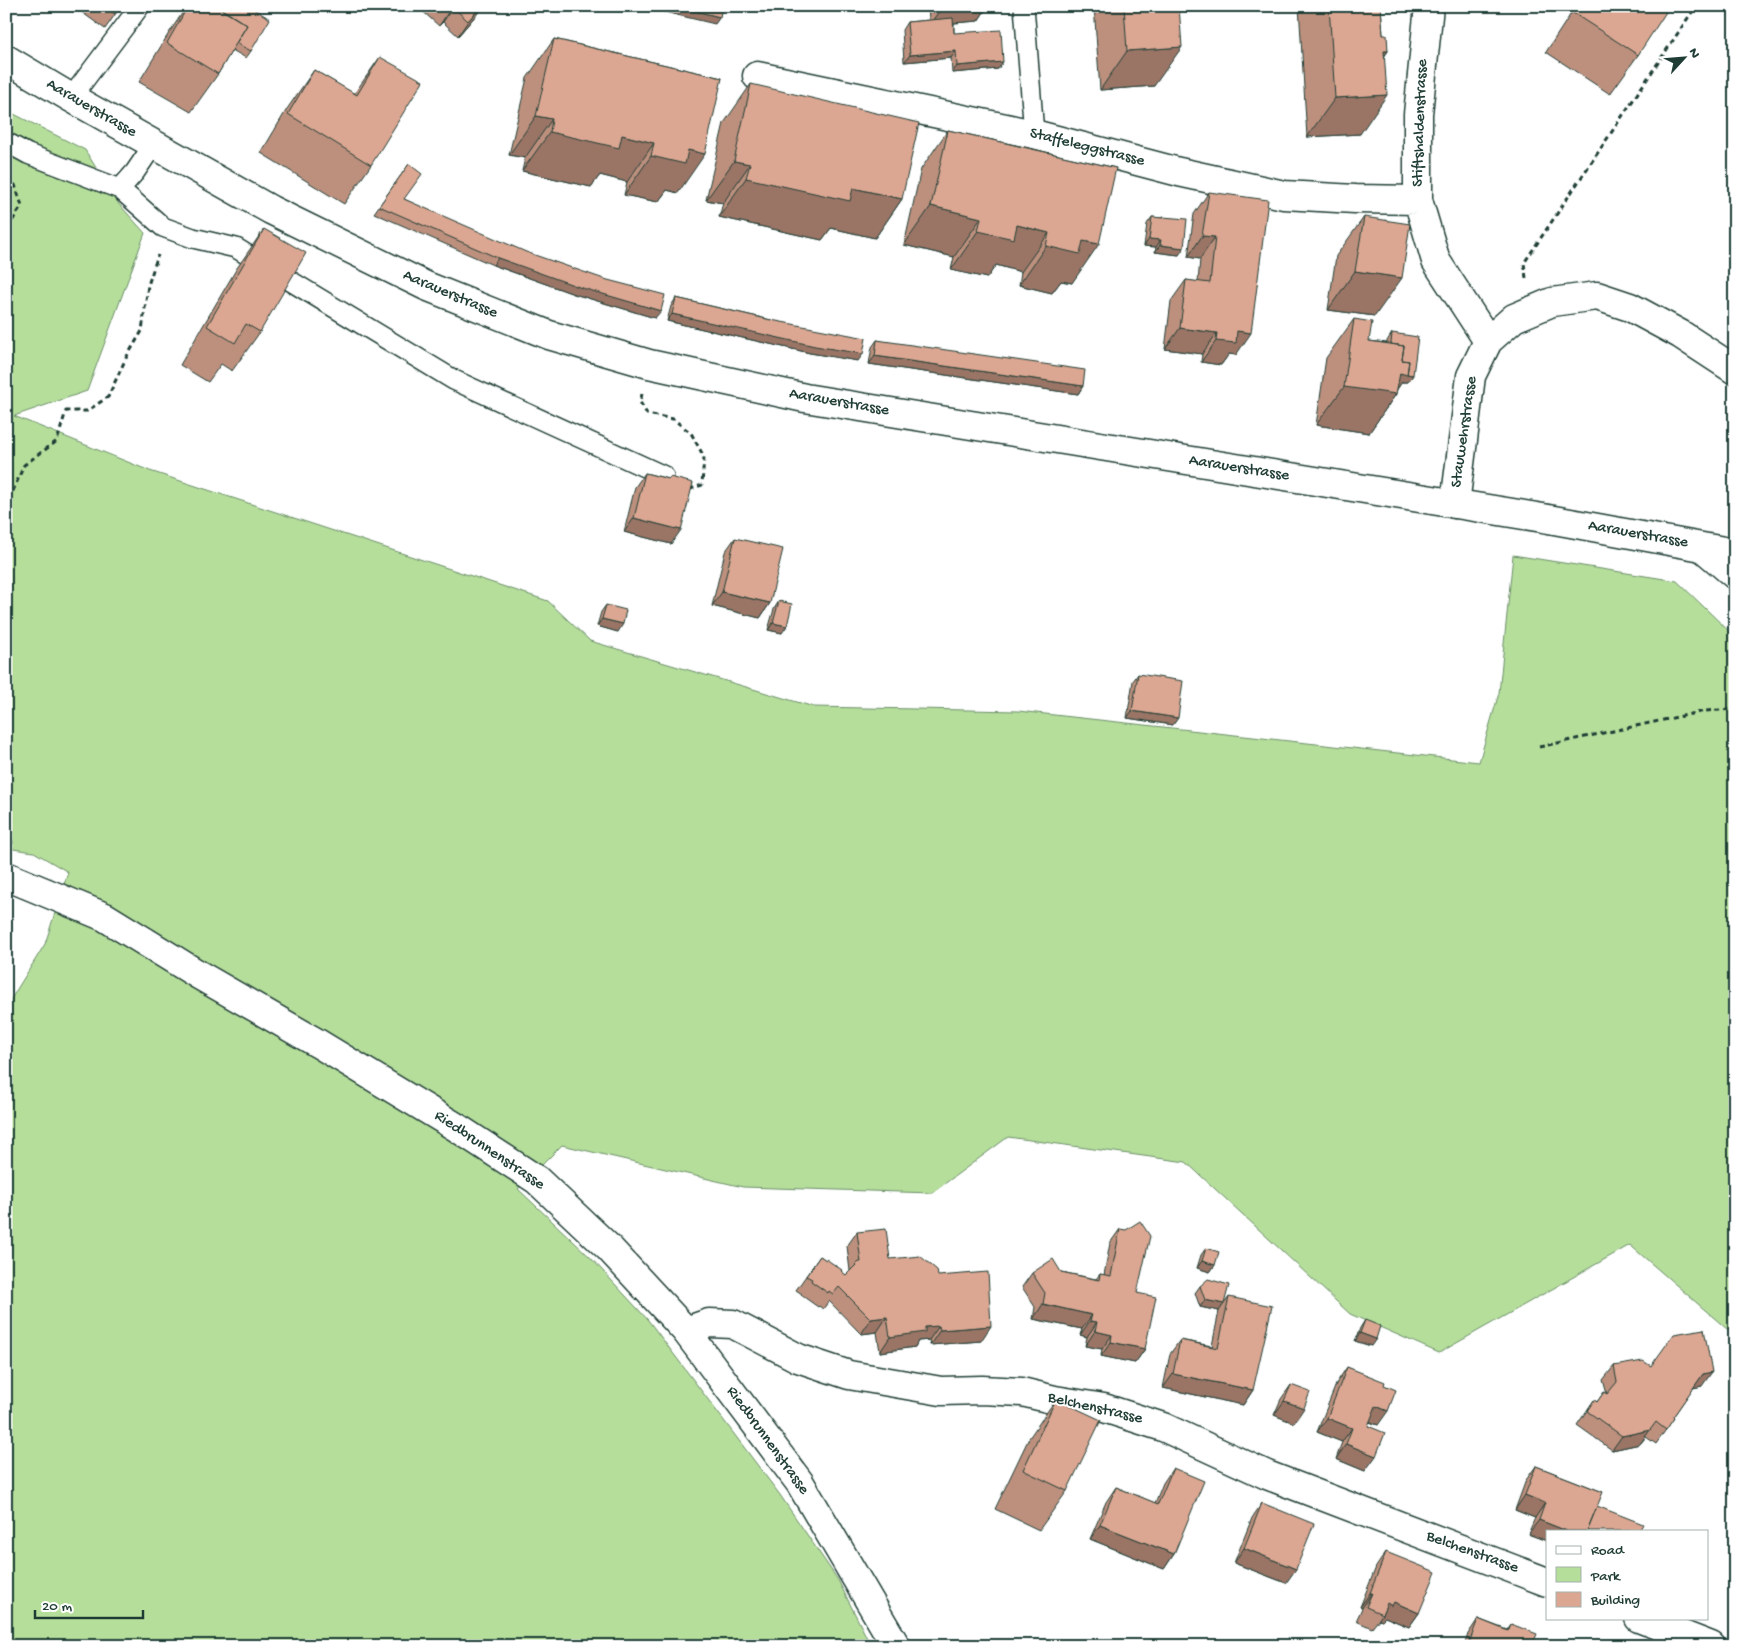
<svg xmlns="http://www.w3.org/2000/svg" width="1741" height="1652" font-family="'Gochi Hand',sans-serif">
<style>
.green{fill:#b6de9b;stroke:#6a8e68}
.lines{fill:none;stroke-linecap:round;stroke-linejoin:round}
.service-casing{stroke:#1f3d34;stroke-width:22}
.minor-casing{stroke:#1f3d34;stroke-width:31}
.tertiary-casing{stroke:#1f3d34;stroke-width:31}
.primary-casing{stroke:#1f3d34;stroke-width:31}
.path{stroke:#1f3d34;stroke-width:3;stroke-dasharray:5 4;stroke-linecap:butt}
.service{stroke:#fff;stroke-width:19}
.minor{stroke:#fff;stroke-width:28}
.tertiary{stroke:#fff;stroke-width:28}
.primary{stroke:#fff;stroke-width:28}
.wall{fill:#bd907e;stroke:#1f3d34}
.shaded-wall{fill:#9a7566;stroke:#1f3d34}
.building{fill:#dca792;stroke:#1f3d34}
.labels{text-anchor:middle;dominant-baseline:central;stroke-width:4;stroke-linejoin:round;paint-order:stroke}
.street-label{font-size:16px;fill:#1f3d34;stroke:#fff}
</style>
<rect width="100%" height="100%" fill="#fff"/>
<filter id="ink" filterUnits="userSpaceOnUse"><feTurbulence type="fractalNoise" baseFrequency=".02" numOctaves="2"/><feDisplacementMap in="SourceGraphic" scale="10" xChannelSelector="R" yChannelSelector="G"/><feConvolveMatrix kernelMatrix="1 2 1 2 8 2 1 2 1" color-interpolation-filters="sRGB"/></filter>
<g filter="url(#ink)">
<path class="green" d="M6 110 85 150 118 203 145 233 87 391 14 416 150 471 548 601 590 641 814 707 1018 711 1479 762 1499 693 1513 555 1677 581 1735 637V1336L1630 1245 1439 1353 1350 1314 1186 1162 1008 1137 932 1193 743 1187 562 1145 518 1189 590 1257 648 1320 780 1495 838 1580 871 1646H6V1007L45 944 68 872 34 852 6 848Z"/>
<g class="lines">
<g class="service-casing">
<path id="service" d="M1024 6 1034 134
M71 98 140 6
M6 142 28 154 120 189 163 227 193 238 236 248 454 380 664 476
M120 189 135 172 154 144
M1694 546 1735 581"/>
</g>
<g class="minor-casing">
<path id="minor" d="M1429 6 1418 114V200L1436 261 1488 341
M757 76 1034 134 1179 172 1284 195 1355 199 1418 200
M1455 504 1471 376 1488 341 1514 318 1552 302 1597 296 1630 307 1680 334 1735 370
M686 1331 709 1323 733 1324 798 1358 849 1375 941 1391 982 1390 1022 1392 1055 1400 1104 1408 1163 1427 1267 1475 1547 1582
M1639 1618 1711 1646"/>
</g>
<g class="tertiary-casing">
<path id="tertiary" d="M6 876 105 917 199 975 319 1044 456 1127 537 1180 609 1248 686 1331 800 1483 896 1646"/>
</g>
<g class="primary-casing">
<path id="primary" d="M6 59 68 96 271 210 426 286 549 335 649 364 805 398 1543 518 1735 553"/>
</g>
<path class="path" d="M6 180 15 185 22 206 6 230
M1526 278 1524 263 1696 6
M642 394 640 402 647 414 673 419 691 433 704 457 702 485 688 490
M6 497 13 491 24 465 57 441 66 411H87L108 397 126 358 142 331 148 285 158 255
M6 530V537
M1539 747 1705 711 1735 709
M6 834 11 835 12 845"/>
<use href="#service" class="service"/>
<use href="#minor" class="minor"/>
<use href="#tertiary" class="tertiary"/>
<use href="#primary" class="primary"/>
</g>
<path class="wall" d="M73 6H121L105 29Z
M187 6H217L222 9 223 6H249L251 51 246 58 232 50 218 74 191 112 139 82 169 33Z
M420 6H484L458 36 443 22 439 26 419 8Z
M928 6H988L978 21 954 23V33L998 69 952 73 951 58 904 62 902 30 907 22 929 20Z
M1094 6H1179L1154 86 1100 90Z
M1299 6H1381L1383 35 1388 51 1384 57 1360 134 1307 137Z
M1568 6H1662L1638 55 1610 94 1546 52 1574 9Z
M554 39 722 78 678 193 667 190 658 202 624 195 627 182 600 175 591 187 522 171 525 158 509 155 527 78Z
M380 57 371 165 344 204 261 153 287 109 314 70 354 94Z
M751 84 902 199 875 238 831 228 822 240 719 217 723 203 706 200 724 123Z
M948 130 1116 168 1072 283 1061 281 1052 293 1019 285 1021 272 996 265 987 278 951 270 954 257 904 245 921 169Z
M409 164 404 199 655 318 574 294 493 265 374 213Z
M1209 192 1236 355 1229 354 1221 365 1201 362 1202 354 1165 349 1171 301 1186 280 1198 282 1200 259 1188 257 1194 214Z
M1152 217 1162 218 1163 217 1179 255 1155 252 1156 247 1144 246 1147 224Z
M1364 217 1375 316 1328 310 1336 256Z
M264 229 260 332 232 371 221 364 208 382 180 365 237 268Z
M676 298 771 320 858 361 810 353 667 321 671 306Z
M1354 319 1369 341 1387 343V341L1392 333 1413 375 1408 382H1402L1397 389 1396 394 1369 433 1316 425 1326 358Z
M877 340 1083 386 1078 394 869 364 872 347Z
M645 473 669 479 670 477 671 544 624 532 635 487Z
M735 538 770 603 760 618 712 606 725 552Z
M779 601 782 633 768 630 774 609Z
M606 605 618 632 597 626 601 612Z
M1138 674 1173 725 1127 718 1133 681Z
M1120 1229 1137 1293 1145 1349 1135 1363 1101 1356 1102 1349 1085 1346 1087 1337 1080 1335 1082 1329 1033 1319 1035 1307 1022 1287 1032 1273 1061 1272 1096 1279 1100 1274 1104 1275 1110 1243Z
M857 1232 890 1259 938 1276 981 1341 930 1345 929 1340 918 1341 915 1347 880 1352 877 1332 861 1334 829 1301 823 1309 819 1306 818 1307 801 1295 802 1294 796 1290 820 1256 846 1275 850 1271 847 1246Z
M1206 1248 1215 1265 1210 1272 1197 1268 1201 1255Z
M1200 1286 1224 1304 1229 1297 1253 1390 1243 1405 1163 1388 1170 1354 1180 1340 1212 1346 1219 1311 1200 1307 1195 1293Z
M1365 1320 1371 1346 1355 1341 1360 1328Z
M1614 1366H1651L1702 1386 1693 1388 1673 1417 1674 1418 1656 1444 1646 1437 1640 1444 1612 1450 1577 1425 1594 1400 1597 1402 1604 1392 1607 1394 1603 1380Z
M1347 1367 1384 1385 1378 1425 1369 1422 1368 1426 1365 1471 1336 1459 1342 1442 1317 1432 1337 1382Z
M1291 1385 1294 1423 1274 1415 1281 1399Z
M1056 1399 1067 1491 1039 1530 995 1509 1029 1438Z
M1536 1466 1603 1492 1547 1531V1541L1528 1534 1535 1518 1515 1510 1526 1480Z
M1173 1468 1174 1554 1164 1569 1090 1539 1106 1502 1116 1487 1155 1503 1163 1483Z
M1262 1503 1286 1583 1234 1563 1252 1518Z
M1386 1552 1419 1613 1409 1627 1385 1617 1382 1620 1379 1619 1372 1628 1356 1621 1362 1608 1360 1607 1376 1567Z
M1478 1619 1507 1630 1511 1624 1532 1646H1464L1468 1634Z"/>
<path class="shaded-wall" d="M481 6H484L458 36 468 21Z
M639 6H675L720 17 715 24Z
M943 6H988L978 21 929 25Z
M453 7 443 22 439 26 449 11Z
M1182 47 1154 86 1100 90 1127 51Z
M956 51 951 58 904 62 910 55Z
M1384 51H1388L1361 90Z
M1003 62 998 69 952 73 957 66Z
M1387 95 1360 134 1307 137 1335 98Z
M536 116 552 119 525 158 509 155Z
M550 132 622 135 654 143 627 182 600 175 591 187 522 171Z
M688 150 705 154 678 193 667 190 658 202 624 195 651 156Z
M734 161 750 164 723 203 706 200Z
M746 178 853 188 902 199 875 238 831 228 822 240 719 217Z
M931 206 981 218 954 257 904 245Z
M1017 225 1049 233 1021 272 996 265 987 278 951 270 978 231Z
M1202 236 1215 237 1200 259 1188 257Z
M1149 239 1161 240 1156 247 1144 246Z
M1083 241 1099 244 1072 283 1061 281 1052 293 1019 285 1046 246Z
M1160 245 1184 248 1179 255 1155 252Z
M498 258 661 311 655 318 574 294 493 265Z
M1355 271 1402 278 1375 316 1328 310Z
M672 314 863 354 858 361 810 353 667 321Z
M1180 328 1217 333 1202 354 1165 349Z
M1237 331 1251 333 1236 355 1229 354 1221 365 1201 362 1216 341Z
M875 356 1083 386 1078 394 869 364Z
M1387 371 1413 375 1408 382H1402L1394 394H1396L1369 433 1316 425 1344 387Z
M634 518 681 530 671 544 624 532Z
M722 592 770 603 760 618 712 606Z
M602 619 623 624 618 632 597 626Z
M773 623 787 626 782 633 768 630Z
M1132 711 1178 718 1173 725 1127 718Z
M1202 1261 1215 1265 1210 1272 1197 1268Z
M1205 1300 1224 1304 1219 1311 1200 1307Z
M1043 1304 1092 1315 1082 1329 1033 1319Z
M887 1317 877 1332 861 1334 871 1319Z
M1090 1321 1097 1322 1087 1337 1080 1335Z
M939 1326 929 1340 918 1341 915 1347 880 1352 890 1337 925 1327Z
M991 1326 981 1341 930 1345 940 1330Z
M1095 1331 1112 1335 1102 1349 1085 1346Z
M1360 1333 1376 1339 1371 1346 1355 1341Z
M1111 1342 1145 1349 1135 1363 1101 1356Z
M1712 1372 1702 1386 1693 1388 1703 1374Z
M1173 1374 1253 1390 1243 1405 1163 1388Z
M1284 1401 1304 1408 1294 1423 1274 1415Z
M1376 1406 1388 1411 1378 1425 1366 1420Z
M1327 1418 1352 1428 1342 1442 1317 1432Z
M1650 1430 1640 1444 1612 1450 1622 1436Z
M1346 1444 1376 1456 1365 1471 1336 1459Z
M1525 1495 1545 1503 1535 1518 1515 1510Z
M1539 1520 1567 1531H1547V1541L1528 1534Z
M1100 1525 1174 1554 1164 1569 1090 1539Z
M1244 1548 1296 1569 1286 1583 1234 1563Z
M1370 1593H1372L1362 1608 1360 1607Z
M1394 1602 1419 1613 1409 1627 1385 1617 1382 1620 1379 1619 1382 1614 1387 1603Z"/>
<path class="building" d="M103 6H121L115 14Z
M188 6H217L247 25 218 74 167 43Z
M224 6H249L270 19 251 51 236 43 247 25 222 10Z
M444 6H481L468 21 453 7 449 11Z
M675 6H722L720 17Z
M1124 6H1179L1182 47 1127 51Z
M1329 6H1381L1383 35H1387L1388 51H1384L1387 95 1335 98Z
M1578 6H1662L1661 8 1666 12 1638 55 1573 13Z
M953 18 954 33 1001 30 1003 62 957 66 956 51 910 55 907 22Z
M554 39 722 78 705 154 688 150 685 164 651 156 654 143 622 135 619 148 550 132 552 119 536 116Z
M380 57 423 81 371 165 288 114 314 70 357 95Z
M751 84 919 123 902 199 853 188 850 201 746 178 750 164 734 161Z
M948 130 1116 168 1099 244 1083 241 1080 254 1046 246 1049 233 1017 225 1014 239 978 231 981 218 931 206Z
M409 164 422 174 404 199 526 252 604 279 665 295 661 311 579 287 498 258 379 206Z
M1209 192 1268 200 1251 333 1237 331 1236 343 1216 341 1217 333 1180 328 1186 280 1210 283 1215 237 1202 236Z
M1152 217 1163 218V217L1187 219 1184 248 1160 245 1161 240 1149 239Z
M1364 217 1410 224 1402 278 1355 271Z
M264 229 306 253 260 332 246 324 235 343 207 326Z
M676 298 771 320 866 338 863 354 815 346 672 314Z
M1354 319 1372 322 1369 341 1404 346 1402 360 1409 361 1407 375 1400 373 1396 394 1344 387Z
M1392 333 1418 337 1413 375 1407 374 1409 361 1402 360 1404 346 1391 344Z
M877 340 1085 370 1083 386 875 356Z
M645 473 669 479 670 477 693 483 681 530 634 518Z
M735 538 783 549 770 603 722 592Z
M779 601 792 604 787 626 773 623Z
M606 605 626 610 623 624 602 619Z
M1138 674 1183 681 1178 718 1132 711Z
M1140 1221 1150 1236 1137 1293 1156 1297 1145 1349 1111 1342 1112 1335 1095 1331 1097 1322 1090 1321 1092 1315 1043 1304 1045 1293 1032 1273 1053 1259 1061 1272 1099 1280 1100 1274 1111 1276 1120 1229 1126 1230Z
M886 1229 890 1259 920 1256 937 1270 938 1276 988 1272 991 1326 940 1330 939 1326 925 1327V1332L890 1337 887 1317 871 1319 839 1287 833 1294 829 1291 828 1293 811 1281 812 1279 806 1276 820 1256 826 1260V1259L842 1270 841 1271 846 1275 859 1262H861L857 1232Z
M1206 1248 1219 1252 1215 1265 1202 1261Z
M1208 1279 1229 1285 1224 1304 1205 1300 1200 1286Z
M1229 1297 1272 1306 1253 1390 1173 1374 1180 1340 1218 1348Z
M1365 1320 1380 1326 1376 1339 1360 1333Z
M1704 1329 1712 1372 1703 1374 1673 1417 1674 1418 1666 1430 1656 1422 1650 1430 1622 1436 1587 1411 1594 1400 1597 1402 1604 1392 1607 1394 1617 1382 1614 1366 1643 1361 1651 1366 1674 1334Z
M1347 1367 1385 1382 1384 1385 1396 1390 1388 1411 1376 1406 1368 1426 1385 1433 1376 1456 1346 1444 1352 1428 1327 1418Z
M1291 1385 1310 1392 1304 1408 1284 1401Z
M1056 1399 1101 1420 1067 1491 1023 1470Z
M1536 1466 1603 1492 1587 1531H1567L1539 1520 1545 1503 1525 1495Z
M1173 1468 1204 1481 1174 1554 1100 1525 1116 1487 1158 1504Z
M1262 1503 1314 1524 1296 1569 1244 1548Z
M1597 1506 1643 1524 1639 1531H1587Z
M1386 1552 1436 1572 1419 1613 1394 1602 1392 1606 1387 1603 1382 1614 1366 1607 1372 1593H1370Z
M1478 1619 1508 1631 1511 1624 1537 1634 1532 1646H1468Z"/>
</g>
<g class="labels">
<g class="street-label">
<text transform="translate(91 109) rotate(30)">Aarauerstrasse</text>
<text transform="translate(1421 123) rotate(-88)">Stiftshaldenstrasse</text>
<text transform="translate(1087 148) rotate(14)">Staffeleggstrasse</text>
<text transform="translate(450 295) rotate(23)">Aarauerstrasse</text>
<text transform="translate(839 403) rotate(10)">Aarauerstrasse</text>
<text transform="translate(1465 432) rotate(-82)">Stauwehrstrasse</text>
<text transform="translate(1239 469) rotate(9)">Aarauerstrasse</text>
<text transform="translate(1638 535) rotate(10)">Aarauerstrasse</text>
<text transform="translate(489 1151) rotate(34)">Riedbrunnenstrasse</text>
<text transform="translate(1095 1409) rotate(13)">Belchenstrasse</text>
<text transform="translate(767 1441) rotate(54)">Riedbrunnenstrasse</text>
<text transform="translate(1472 1553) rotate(20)">Belchenstrasse</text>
</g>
</g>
<rect width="1741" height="1652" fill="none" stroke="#fff" stroke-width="25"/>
<rect x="12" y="12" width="1716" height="1627" fill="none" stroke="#1f3d34" stroke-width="2" filter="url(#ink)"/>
<rect x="1546" y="1530" width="162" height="90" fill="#ffffff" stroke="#a5b1ae"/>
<rect x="1556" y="1546" width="25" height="8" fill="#ffffff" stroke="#a5b1ae"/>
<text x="1591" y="1554" font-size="15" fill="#1f3d34">Road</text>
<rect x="1556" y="1567" width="25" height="15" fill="#b6de9b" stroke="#a5b1ae"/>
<text x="1591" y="1580" font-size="15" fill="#1f3d34">Park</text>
<rect x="1556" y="1592" width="25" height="15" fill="#dca792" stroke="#a5b1ae"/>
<text x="1591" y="1604" font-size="15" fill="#1f3d34">Building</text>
<g transform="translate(1684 58) rotate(64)" stroke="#ffffff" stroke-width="4" paint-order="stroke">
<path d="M0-4L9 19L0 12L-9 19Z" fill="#1f3d34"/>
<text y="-8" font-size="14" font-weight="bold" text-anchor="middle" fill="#1f3d34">N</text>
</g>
<path d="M35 1610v8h108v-8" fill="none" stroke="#1f3d34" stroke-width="2.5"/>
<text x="42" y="1610" font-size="15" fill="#1f3d34" stroke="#ffffff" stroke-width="4" paint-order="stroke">20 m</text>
</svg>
